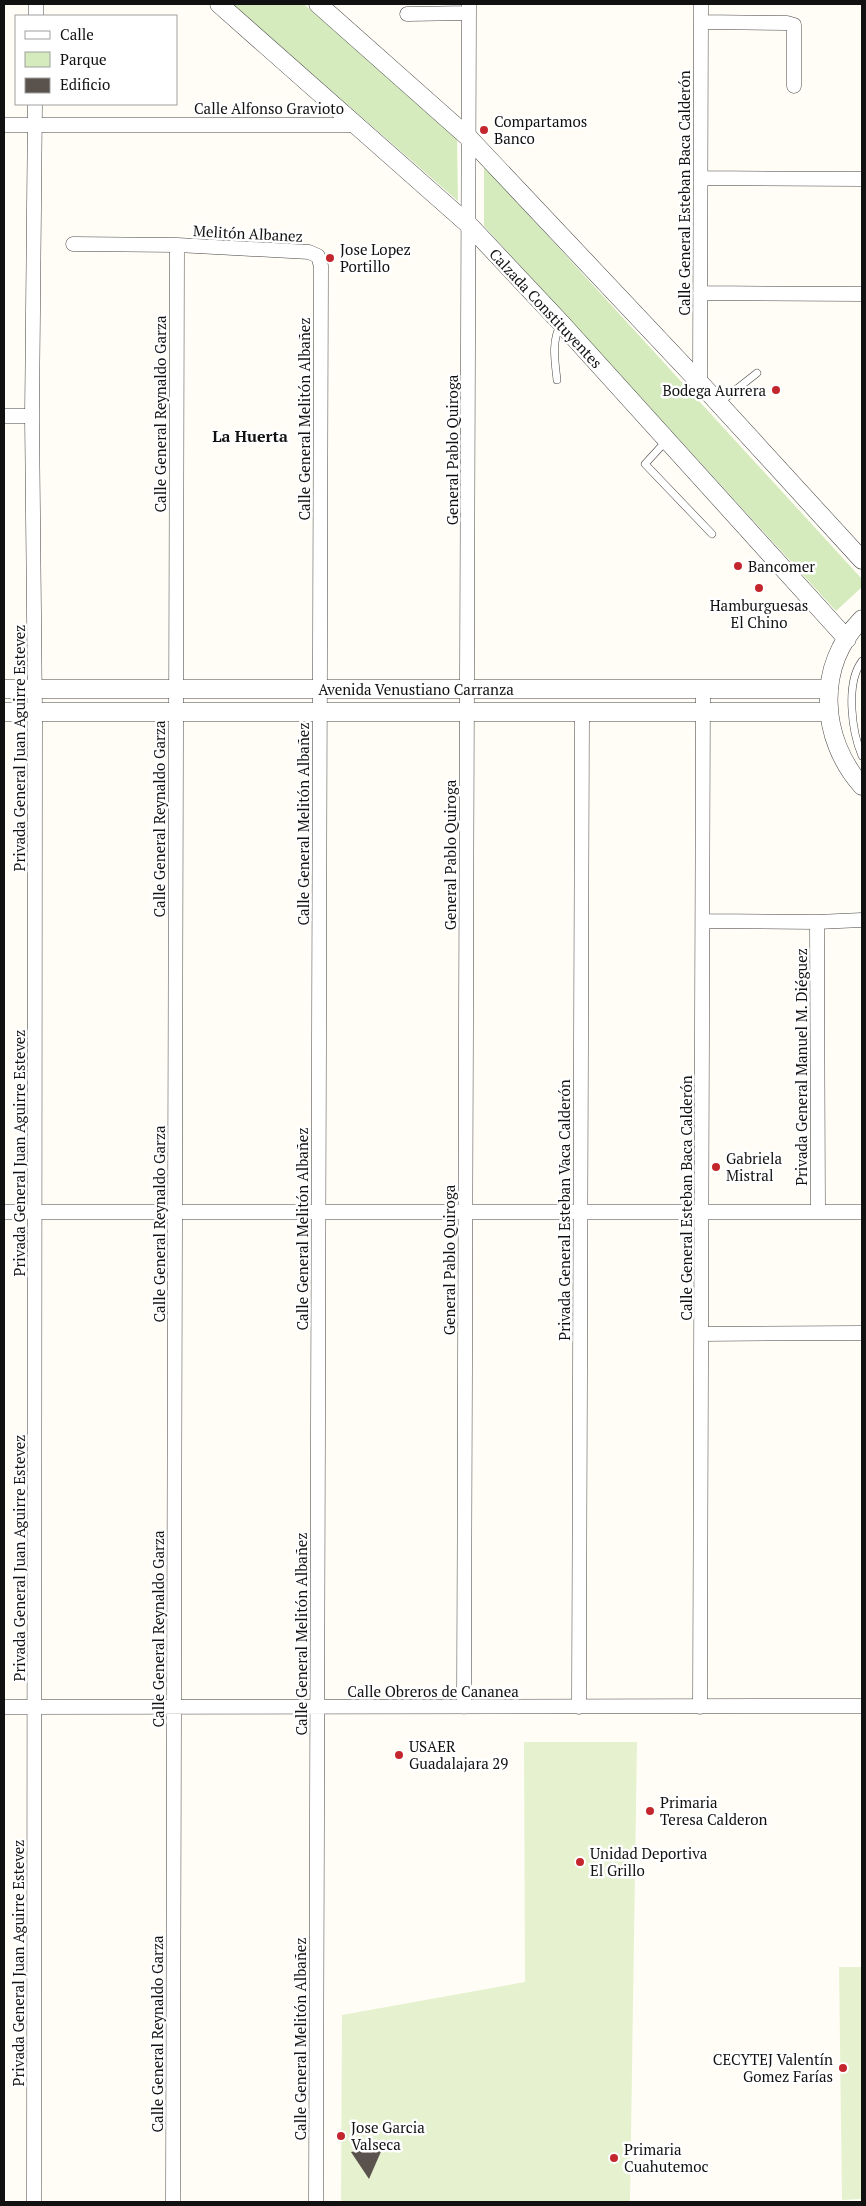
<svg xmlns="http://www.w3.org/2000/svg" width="866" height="2206" font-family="'PT Serif',serif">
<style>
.green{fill:#d5ebbd}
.pitch{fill:#e6f2cf}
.building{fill:#5a524d}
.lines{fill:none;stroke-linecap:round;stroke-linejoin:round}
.service-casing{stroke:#444;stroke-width:8}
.minor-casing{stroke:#444;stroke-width:15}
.tertiary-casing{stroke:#444;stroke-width:19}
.service{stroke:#fff;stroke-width:7}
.minor{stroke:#fff;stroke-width:14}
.tertiary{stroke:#fff;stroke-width:18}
.poi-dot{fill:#c4262e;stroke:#fff;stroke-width:2}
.labels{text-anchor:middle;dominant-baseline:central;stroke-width:5;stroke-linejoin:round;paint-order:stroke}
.street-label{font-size:15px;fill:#111;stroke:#fff}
.poi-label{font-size:15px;fill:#111;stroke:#fff;text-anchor:start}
.neighbourhood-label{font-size:16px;font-weight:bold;fill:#111;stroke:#fff}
</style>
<rect width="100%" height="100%" fill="#fffdf5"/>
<path class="green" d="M232 4H304L457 139 458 201Z
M484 166 862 579V587L836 611 484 226Z"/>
<path class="pitch" d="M524 1742H637L630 2202H341L342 2015 525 1982Z
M839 1967H862V2199L842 2200Z"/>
<path class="building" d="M383 2147 369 2179 351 2152Z"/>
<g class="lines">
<g class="service-casing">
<path id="service" d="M557 380C555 361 551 341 561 324
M719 403 757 373
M667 440 645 464 712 534
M862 661C845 684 852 732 862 756"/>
</g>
<g class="minor-casing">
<path id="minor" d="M407 14 469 13
M36 16V4
M701 22 787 23 794 25V86
M4 125H354
M701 178 862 179
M73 244 177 245 309 252 318 256 321 266 316 2202
M700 293 862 294
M700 383 701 4
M4 416H32
M703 921 817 922 862 920
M817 922 818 1212
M4 1212H862
M701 1334 862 1333
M4 1707 862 1706
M464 1707 469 4
M579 1707 582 713
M700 1707 703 689
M34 2202 35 712 32 416 35 104
M173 2202 177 245"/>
</g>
<g class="tertiary-casing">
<path id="tertiary" d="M219 4 469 225 561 323 847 639
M318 4 469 138 700 383 862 560
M862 619C815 666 820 739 862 786
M4 689H829
M4 712H828"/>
</g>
<use href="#service" class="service"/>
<use href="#minor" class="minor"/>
<use href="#tertiary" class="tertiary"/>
</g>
<g class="poi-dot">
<circle cx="484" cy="130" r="5"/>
<circle cx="330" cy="258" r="5"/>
<circle cx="776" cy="390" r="5"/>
<circle cx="738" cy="566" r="5"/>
<circle cx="759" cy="588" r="5"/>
<circle cx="716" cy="1167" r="5"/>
<circle cx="399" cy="1755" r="5"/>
<circle cx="650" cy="1811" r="5"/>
<circle cx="580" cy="1862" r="5"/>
<circle cx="843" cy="2068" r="5"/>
<circle cx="341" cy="2136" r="5"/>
<circle cx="614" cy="2158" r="5"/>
</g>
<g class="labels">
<g class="street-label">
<text x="269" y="108">Calle Alfonso Gravioto</text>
<text transform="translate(684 193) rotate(-90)">Calle General Esteban Baca Calderón</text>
<text transform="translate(248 233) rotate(3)">Melitón Albanez</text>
<text transform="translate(546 308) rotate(47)">Calzada Constituyentes</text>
<text transform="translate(160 414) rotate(-90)">Calle General Reynaldo Garza</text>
<text transform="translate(304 419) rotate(-90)">Calle General Melitón Albañez</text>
<text transform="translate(452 450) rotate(-90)">General Pablo Quiroga</text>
<text x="416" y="689">Avenida Venustiano Carranza</text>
<text transform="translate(19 748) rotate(-90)">Privada General Juan Aguirre Estevez</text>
<text transform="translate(159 819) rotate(-90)">Calle General Reynaldo Garza</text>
<text transform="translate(303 824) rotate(-90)">Calle General Melitón Albañez</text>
<text transform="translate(450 855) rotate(-90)">General Pablo Quiroga</text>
<text transform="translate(801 1067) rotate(-90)">Privada General Manuel M. Diéguez</text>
<text transform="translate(19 1153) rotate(-90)">Privada General Juan Aguirre Estevez</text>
<text transform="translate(686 1198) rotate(-90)">Calle General Esteban Baca Calderón</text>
<text transform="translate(564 1210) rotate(-90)">Privada General Esteban Vaca Calderón</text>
<text transform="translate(159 1224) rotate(-90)">Calle General Reynaldo Garza</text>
<text transform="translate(302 1229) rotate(-90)">Calle General Melitón Albañez</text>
<text transform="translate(449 1260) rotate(-90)">General Pablo Quiroga</text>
<text transform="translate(19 1558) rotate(-90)">Privada General Juan Aguirre Estevez</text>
<text transform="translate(158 1629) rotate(-90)">Calle General Reynaldo Garza</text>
<text transform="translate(301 1634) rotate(-90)">Calle General Melitón Albañez</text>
<text x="433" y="1691">Calle Obreros de Cananea</text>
<text transform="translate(18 1963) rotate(-90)">Privada General Juan Aguirre Estevez</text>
<text transform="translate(157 2034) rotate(-90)">Calle General Reynaldo Garza</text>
<text transform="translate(300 2039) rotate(-90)">Calle General Melitón Albañez</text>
</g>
<g class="poi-label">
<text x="494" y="121">Compartamos<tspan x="494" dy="17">Banco</tspan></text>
<text x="340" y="249">Jose Lopez<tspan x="340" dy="17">Portillo</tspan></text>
<text x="766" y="390" text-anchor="end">Bodega Aurrera</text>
<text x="748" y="566">Bancomer</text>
<text x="759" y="605" text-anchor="middle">Hamburguesas<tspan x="759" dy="17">El Chino</tspan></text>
<text x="726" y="1158">Gabriela<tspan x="726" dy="17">Mistral</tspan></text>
<text x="409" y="1746">USAER<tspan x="409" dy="17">Guadalajara 29</tspan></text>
<text x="660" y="1802">Primaria<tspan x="660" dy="17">Teresa Calderon</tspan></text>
<text x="590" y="1853">Unidad Deportiva<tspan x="590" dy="17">El Grillo</tspan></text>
<text x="833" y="2059" text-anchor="end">CECYTEJ Valentín<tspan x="833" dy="17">Gomez Farías</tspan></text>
<text x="351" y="2127">Jose Garcia<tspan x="351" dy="17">Valseca</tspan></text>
<text x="624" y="2149">Primaria<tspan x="624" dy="17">Cuahutemoc</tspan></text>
</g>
<g class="neighbourhood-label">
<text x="250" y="436">La Huerta</text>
</g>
</g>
<rect width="866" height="2206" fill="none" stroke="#111111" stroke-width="10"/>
<rect x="15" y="15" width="162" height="90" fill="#ffffff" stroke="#a0a0a0"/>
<rect x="25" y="31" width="25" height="8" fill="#ffffff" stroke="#a0a0a0"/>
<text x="60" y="40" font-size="15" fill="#111111">Calle</text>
<rect x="25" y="52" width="25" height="15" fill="#d5ebbd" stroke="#a0a0a0"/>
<text x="60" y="65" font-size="15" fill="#111111">Parque</text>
<rect x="25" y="78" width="25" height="15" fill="#5a524d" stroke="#a0a0a0"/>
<text x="60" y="90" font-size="15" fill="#111111">Edificio</text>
</svg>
